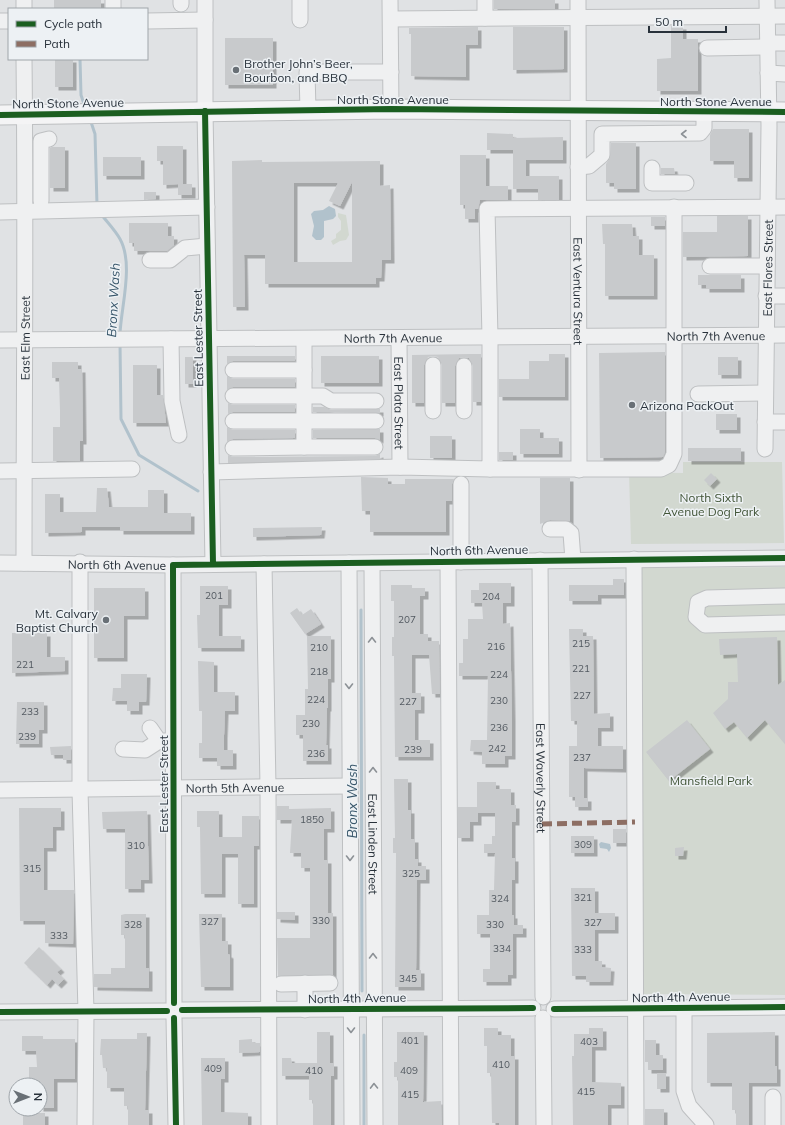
<svg xmlns="http://www.w3.org/2000/svg" width="785" height="1125" font-family="Mulish,sans-serif">
<style>
.green{fill:#d2d8d0}
.water{fill:#b1c2cc}
.lines{fill:none;stroke-linecap:round;stroke-linejoin:round}
.stream{stroke:#b1c2cc;stroke-width:3}
.building{fill:#c8cacc;fill-rule:evenodd;filter:url(#shadow)}
.minor-casing{stroke:#bec0c2;stroke-width:17}
.major-casing{stroke:#bdbfc1;stroke-width:21}
.minor{stroke:#eff0f1;stroke-width:15}
.major{stroke:#f4f4f5;stroke-width:19}
.quiet{stroke:#8d6e63;stroke-width:5;stroke-dasharray:10 5;stroke-linecap:butt}
.cycleway-casing{stroke:#edf1f4;stroke-width:8}
.cycleway{stroke:#1b5e20;stroke-width:6}
.oneway{stroke:#8c9196}
.poi-dot{fill:#697076;stroke:#edf1f4;stroke-width:1.5}
.labels{text-anchor:middle;dominant-baseline:central;stroke-width:3;stroke-linejoin:round;paint-order:stroke}
.number-label{font-size:10px;fill:#525960}
.poi-label{font-size:12px;fill:#29323b;stroke:#edf1f4;text-anchor:start}
.street-label{font-size:12px;fill:#29323b;stroke:#edf1f4}
.park-label{font-size:12px;fill:#425538;stroke:#edf1f4}
.water-label{font-size:13px;font-style:italic;fill:#38566a;stroke:#edf1f4}
</style>
<defs>
<filter id="shadow"><feDropShadow dx="3.5" dy="3.5" stdDeviation="0" flood-color="#0004"/></filter>
</defs>
<rect width="100%" height="100%" fill="#e0e2e4"/>
<path class="green" d="M338 213 346 215 349 235 346 240 340 241 333 245 331 241 336 238V234L341 230V221L338 217Z
M683 462H782L784 543 631 544 629 472 683 473Z
M785 567V995L637 994 636 568Z"/>
<path class="water" d="M329 206 335 209 336 216 333 219 324 221V237L321 240H316L312 236 314 226 311 214 314 211 323 210Z
M601 842 610 844 611 848 609 852 607 849 600 848 599 844Z"/>
<g class="lines">
<path class="stream" d="M80 59 81 95 85 107
M90 119 95 134 97 205
M101 214C107 222 115 230 120 239 134 264 121 307 120 334
M120 344 121 419 139 455 198 491
M361 610 362 991
M364 1035V1125"/>
</g>
<path class="building" d="M54 0H101V9H54Z
M494 0H555V9H494Z
M671 26H683V39H698V91H657V59L671 58Z
M478 27V45H466V77L411 76V34H409V28Z
M513 27H564V69L513 70Z
M225 38H273V85H225Z
M55 59H73V87H55Z
M713 129H749V178H734V161H710V135Z
M487 133 513 134V138L563 137V160H526V176H559V200H538V189H513V150H487Z
M611 143H636V189H614V183H606V164L610 158Z
M157 146H183V184H192V195H178V184L163 185V161H157Z
M52 147H65V188H50V148Z
M460 155H486V186H508V200H480L478 209H475V219H465V205H460Z
M103 157H141V176H103Z
M262 160V162L380 161V186L390 185 391 260H382L381 278H376V284H265V255H244L245 307H233L232 161ZM352 182V262H294V183H338L329 201 340 206Z
M661 168H674L675 174H661Z
M144 192H156V199L144 200Z
M717 216H748V256L683 257V232H717Z
M651 217H665V226H651Z
M129 223H168V236H174V245L167 251H134V243H129Z
M602 224H632L633 236H639V255H654V296H605V244H603Z
M698 275H741V289H706V285H698Z
M665 352V452L663 457 600 458 599 353Z
M470 354H481V402H473V366L469 358 464 357 459 358 455 366V403H442V365L438 357 433 356 428 357 424 365V403H412V355Z
M549 354H565V397H499V379H529V361H549Z
M227 356H295V361H233L227 364Z
M321 356H379V383H321Z
M185 357H193V384H185Z
M718 357H738V375H718Z
M52 362H78V369H82L83 441H80V461H53V427H60V411L59 378H52Z
M133 365H157V395H163L166 423H133Z
M227 376 233 379H295V387H233L227 390Z
M228 403 233 405H295V412H233L228 414Z
M313 407H324L331 410 380 409V413L313 412Z
M716 414H737V430H716Z
M227 427 233 430H295V438L233 439 227 442Z
M380 429V440L375 438H313V430Z
M520 429H540V438H559V454H520Z
M430 436H452V458H430Z
M688 448H741V461H688Z
M499 452H513V460H499Z
M380 454V459L228 463V455L233 457 375 456Z
M711 473 717 479 710 486 704 480Z
M361 477 388 478V484H405V479H454L452 484V501H446V532H370V511H362Z
M540 478H570V521L550 520 540 524Z
M97 488H107L109 507H148V490H164V513H191V531H120V527H82V532L45 533V494H60V512H96Z
M322 527 321 535 253 537V528Z
M613 579H624V595H598V601H569V585H613Z
M479 583H511V603H503V624L510 623 512 718V756H505V764H482V752L470 751 471 740H487L488 676H459V663H463V639H468V619H483L482 603H471V590H479Z
M391 585H412V588H425V596H420V634H428V641H439L440 694H432L429 655H412V693H421V710H415V740H430V757H395L394 656H392V637H394V601H391Z
M200 586H228V605H219V636H241V648H198L197 615H200Z
M94 588H145V616H124V658H94Z
M297 608 302 615 311 609 321 624 305 634 290 613Z
M569 629H583V636H593L594 714 610 713V728H598V746H623V769L584 768V798H588V807H575V797H569V746H577V721H571Z
M12 633H47V657H65V671L12 673Z
M307 636H331V679H328V708H327L326 745H328V761H303V735H296V715H305V689H308Z
M777 637 778 685 785 680V744L765 720 747 738 734 722 725 729 713 713 728 699V682H738L737 654 720 655 719 639Z
M198 661 214 662V692H235V711H225L224 735V750H233V766H217V758H199V743H202V711H199Z
M121 674H147L146 702H139V711H127V701H112L113 688H121Z
M17 702H44V730H39V744H16Z
M687 720 710 749 669 781 646 752Z
M71 746V760H63V755H51L50 747Z
M394 779H408V810H411V839H415V859H418V866H426V880H417L416 970H421V987H395L396 853H393V838H395Z
M477 782H496V789H511V805H516V822H512V858H515V880H512V915H514V925H523V934H513V975H508V982H483V969H490V934H477V915H489V890H494L495 853H484V844H492V836H495V813H478V822H470V838H458V807H477Z
M277 806H289V809L331 808V829H324V860H328V913H333V975L278 976 277 938H310V868H301V853H290L292 820H277Z
M19 808H61V827H53V848H44V890H74L73 944 45 943V921H20Z
M147 811 149 880H141V889H125V829H103L102 812Z
M197 811H219V837H242V816H259V846H254V904H238V854H222V894H201L200 827H197Z
M613 829H626V843H613Z
M571 836H594V853H571Z
M684 847 683 856H675V848Z
M571 888H595V913H615V930H595V961H602V967L611 968 610 982H586V976H572Z
M277 912H295V920L277 919Z
M125 914H146V968H149V988L94 987V974H111V968H125V935H121V915Z
M199 914H222V941H228V954L230 955V987H201Z
M39 947 61 969 57 972 64 979 58 985 52 979 47 985 24 963Z
M484 1028H498V1035H511V1056H515V1125H499V1123H492L491 1073H487V1046H484Z
M589 1028H603V1047H592V1082L621 1083V1105H608V1125H573L572 1056H574V1034H589Z
M317 1032H330V1063H334V1076H331V1125H313V1100H309V1076H282V1058H291L292 1063H317Z
M397 1032H424L423 1102 441 1101 442 1125H398V1077H394V1062H397Z
M775 1032V1066H777V1083H749V1125H736V1110H732V1083H707V1033Z
M137 1033H147L145 1110H149V1125H128V1106H124V1088H107V1068H103L102 1055H100L101 1039H137Z
M22 1036H43V1039H75V1079H54V1108H40V1081H29V1067H37L36 1051H22Z
M252 1039V1043H260V1052L239 1053V1040Z
M645 1040H656V1055H663V1070H648V1062H645Z
M201 1058H225V1079H221V1112L248 1113V1125H202Z
M657 1073H666V1089H657Z
M645 1109H664V1125H645Z
M23 1113H45V1125H23Z"/>
<g class="lines">
<g class="minor-casing">
<g id="minor">
<path d="M24 0V9"/>
<path d="M181 0V4"/>
<path d="M205 0V111L213 564"/>
<path d="M300 0V20"/>
<path d="M390 0 391 109"/>
<path d="M485 0V18"/>
<path id="s1" d="M578 0 579 470"/>
<path d="M113 9V0"/>
<path d="M391 19 785 16"/>
<path d="M0 21H9"/>
<path d="M147 21 205 20"/>
<path d="M768 43H785"/>
<path d="M707 48 768 47"/>
<path d="M768 73 785 74"/>
<path d="M308 110 307 72H391"/>
<path d="M578 167 589 166 602 155V134L700 133 704 128V112"/>
<path d="M652 168V183H686"/>
<path d="M41 201V141L49 139"/>
<path d="M0 212 207 207"/>
<path d="M150 260H170L185 248 207 246"/>
<path d="M710 266H767"/>
<path d="M766 296H785"/>
<path id="s2" d="M399 338 400 467"/>
<path d="M171 339 172 401 179 435"/>
<path d="M304 339V447H375"/>
<path id="s3" d="M0 340 785 335"/>
<path d="M433 365V411"/>
<path d="M464 366V411"/>
<path d="M233 370H304"/>
<path d="M698 394 765 393"/>
<path d="M233 396H323L331 401H376"/>
<path d="M233 421H376"/>
<path d="M765 422H785"/>
<path d="M233 448 304 447"/>
<path id="s4" d="M765 449 769 126 767 0"/>
<path d="M490 469H661L669 465 674 454V207"/>
<path d="M0 471 132 469"/>
<path d="M211 472 400 467 490 469V337L487 209 785 207"/>
<path d="M461 484V562"/>
<path d="M550 529H566L571 533 573 560"/>
<path d="M634 559 636 1125"/>
<path id="s5" d="M540 560 543 997"/>
<path d="M80 562V790L86 1012 85 1125"/>
<path d="M448 562 451 1125"/>
<path id="s6" d="M0 563 173 565 785 558"/>
<path id="s7" d="M24 563C24 395 26 227 24 59"/>
<path d="M349 563 352 1125"/>
<path id="s8" d="M372 563 375 1125"/>
<path d="M264 564 268 787 269 1125"/>
<path d="M173 565 174 1003"/>
<path d="M785 596 707 598 698 602 696 617 705 625 785 623"/>
<path d="M150 728 159 741H169"/>
<path d="M123 749 145 750 159 741"/>
<path id="s9" d="M0 790 349 786"/>
<path d="M305 983V1010"/>
<path d="M281 984 330 983"/>
<path d="M684 1008V1091L689 1106 706 1125"/>
<path d="M554 1009 785 1007"/>
<path d="M182 1010 533 1008"/>
<path d="M0 1012 167 1011"/>
<path d="M174 1018 176 1125"/>
<path d="M543 1018 544 1125"/>
<path d="M773 1125V1097"/>
</g>
</g>
<g class="major-casing">
<path id="major" d="M0 115 391 109 785 112"/>
</g>
<use href="#minor" class="minor"/>
<use href="#major" class="major"/>
<path class="quiet" d="M542 824 635 822"/>
<g class="cycleway-casing">
<path id="cycleway" d="M205 111 213 564
M0 115 391 109 785 112
M174 1003 173 565 785 558
M554 1009 785 1007
M182 1010 533 1008
M0 1012 167 1011
M174 1018 176 1125"/>
</g>
<use href="#cycleway" class="cycleway"/>
</g>
<defs><path id="oneway-chevron" d="M-2-3.5L2.5 0L-2 3.5" fill="none" stroke-width="1.6" stroke-linecap="round" stroke-linejoin="round"/></defs>
<g class="oneway">
<use href="#oneway-chevron" transform="translate(684 134) rotate(180)"/>
<use href="#oneway-chevron" transform="translate(372 640) rotate(-90)"/>
<use href="#oneway-chevron" transform="translate(349 686) rotate(90)"/>
<use href="#oneway-chevron" transform="translate(373 770) rotate(-90)"/>
<use href="#oneway-chevron" transform="translate(350 858) rotate(90)"/>
<use href="#oneway-chevron" transform="translate(373 956) rotate(-90)"/>
<use href="#oneway-chevron" transform="translate(351 1030) rotate(90)"/>
<use href="#oneway-chevron" transform="translate(374 1086) rotate(-91)"/>
</g>
<g class="poi-dot">
<circle cx="236" cy="70" r="4"/>
<circle cx="632" cy="405" r="4"/>
<circle cx="106" cy="620" r="4"/>
</g>
<g class="labels">
<g class="number-label">
<text x="214" y="595">201</text>
<text x="491" y="596">204</text>
<text x="407" y="619">207</text>
<text x="581" y="643">215</text>
<text x="496" y="646">216</text>
<text x="319" y="647">210</text>
<text x="25" y="664">221</text>
<text x="581" y="668">221</text>
<text x="319" y="671">218</text>
<text x="499" y="674">224</text>
<text x="582" y="695">227</text>
<text x="316" y="699">224</text>
<text x="499" y="700">230</text>
<text x="408" y="701">227</text>
<text x="30" y="711">233</text>
<text x="311" y="723">230</text>
<text x="499" y="727">236</text>
<text x="27" y="736">239</text>
<text x="497" y="748">242</text>
<text x="413" y="749">239</text>
<text x="316" y="753">236</text>
<text x="582" y="757">237</text>
<text x="312" y="819">1850</text>
<text x="583" y="844">309</text>
<text x="136" y="845">310</text>
<text x="32" y="868">315</text>
<text x="411" y="873">325</text>
<text x="583" y="897">321</text>
<text x="500" y="898">324</text>
<text x="321" y="920">330</text>
<text x="210" y="921">327</text>
<text x="593" y="922">327</text>
<text x="133" y="924">328</text>
<text x="495" y="924">330</text>
<text x="59" y="935">333</text>
<text x="502" y="948">334</text>
<text x="583" y="949">333</text>
<text x="408" y="978">345</text>
<text x="410" y="1040">401</text>
<text x="589" y="1041">403</text>
<text x="501" y="1064">410</text>
<text x="213" y="1068">409</text>
<text x="314" y="1070">410</text>
<text x="409" y="1070">409</text>
<text x="586" y="1091">415</text>
<text x="410" y="1094">415</text>
</g>
<g class="poi-label">
<text x="244" y="63">Brother John’s Beer,<tspan x="244" dy="14">Bourbon, and BBQ</tspan></text>
<text x="640" y="405">Arizona PackOut</text>
<text x="98" y="613" text-anchor="end">Mt. Calvary<tspan x="98" dy="14">Baptist Church</tspan></text>
</g>
<g class="street-label">
<text x="393" y="99">North Stone Avenue</text>
<text x="716" y="101">North Stone Avenue</text>
<text transform="translate(68 103) rotate(-1)">North Stone Avenue</text>
<text stroke="none"><textPath href="#s4" startOffset="181">East Flores Street</textPath></text>
<text stroke="none"><textPath href="#s1" startOffset="291">East Ventura Street</textPath></text>
<text stroke="none"><textPath href="#s3" startOffset="716">North 7th Avenue</textPath></text>
<text stroke="none"><textPath href="#s7" startOffset="225">East Elm Street</textPath></text>
<text transform="translate(198 338) rotate(-91)">East Lester Street</text>
<text stroke="none"><textPath href="#s3" startOffset="393">North 7th Avenue</textPath></text>
<text stroke="none"><textPath href="#s2" startOffset="65">East Plata Street</textPath></text>
<text transform="translate(479 550) rotate(-1)">North 6th Avenue</text>
<text stroke="none"><textPath href="#s6" startOffset="117">North 6th Avenue</textPath></text>
<text stroke="none"><textPath href="#s5" startOffset="218">East Waverly Street</textPath></text>
<text transform="translate(163 784) rotate(-90)">East Lester Street</text>
<text stroke="none"><textPath href="#s9" startOffset="235">North 5th Avenue</textPath></text>
<text stroke="none"><textPath href="#s8" startOffset="281">East Linden Street</textPath></text>
<text transform="translate(681 997) rotate(-1)">North 4th Avenue</text>
<text transform="translate(357 998) rotate(-1)">North 4th Avenue</text>
</g>
<g class="park-label">
<text x="711" y="497">North Sixth<tspan x="711" dy="14">Avenue Dog Park</tspan></text>
<text x="711" y="780">Mansfield Park</text>
</g>
<g class="water-label">
<text transform="translate(113 300) rotate(-87)">Bronx Wash</text>
<text transform="translate(352 801) rotate(-90)">Bronx Wash</text>
</g>
</g>
<rect x="8" y="8" width="140" height="52" fill="#edf1f4" stroke="#9fa5aa"/>
<rect x="16" y="21" width="20" height="6" fill="#1b5e20" stroke="#9fa5aa"/>
<text x="44" y="28" font-size="12" fill="#29323b">Cycle path</text>
<rect x="16" y="41" width="20" height="6" fill="#8d6e63" stroke="#9fa5aa"/>
<text x="44" y="48" font-size="12" fill="#29323b">Path</text>
<g transform="translate(28 1097) rotate(90)"><circle r="19" fill="#edf1f4" stroke="#9fa5aa"/>
<path d="M0-3L7 15L0 10L-7 15Z" fill="#697076"/>
<text y="-6" font-size="11" font-weight="bold" text-anchor="middle" fill="#29323b">N</text>
</g>
<path d="M649 26v6h77v-6" fill="none" stroke="#29323b" stroke-width="2"/>
<text x="655" y="26" font-size="12" fill="#29323b" stroke="#edf1f4" stroke-width="3" paint-order="stroke">50 m</text>
</svg>
